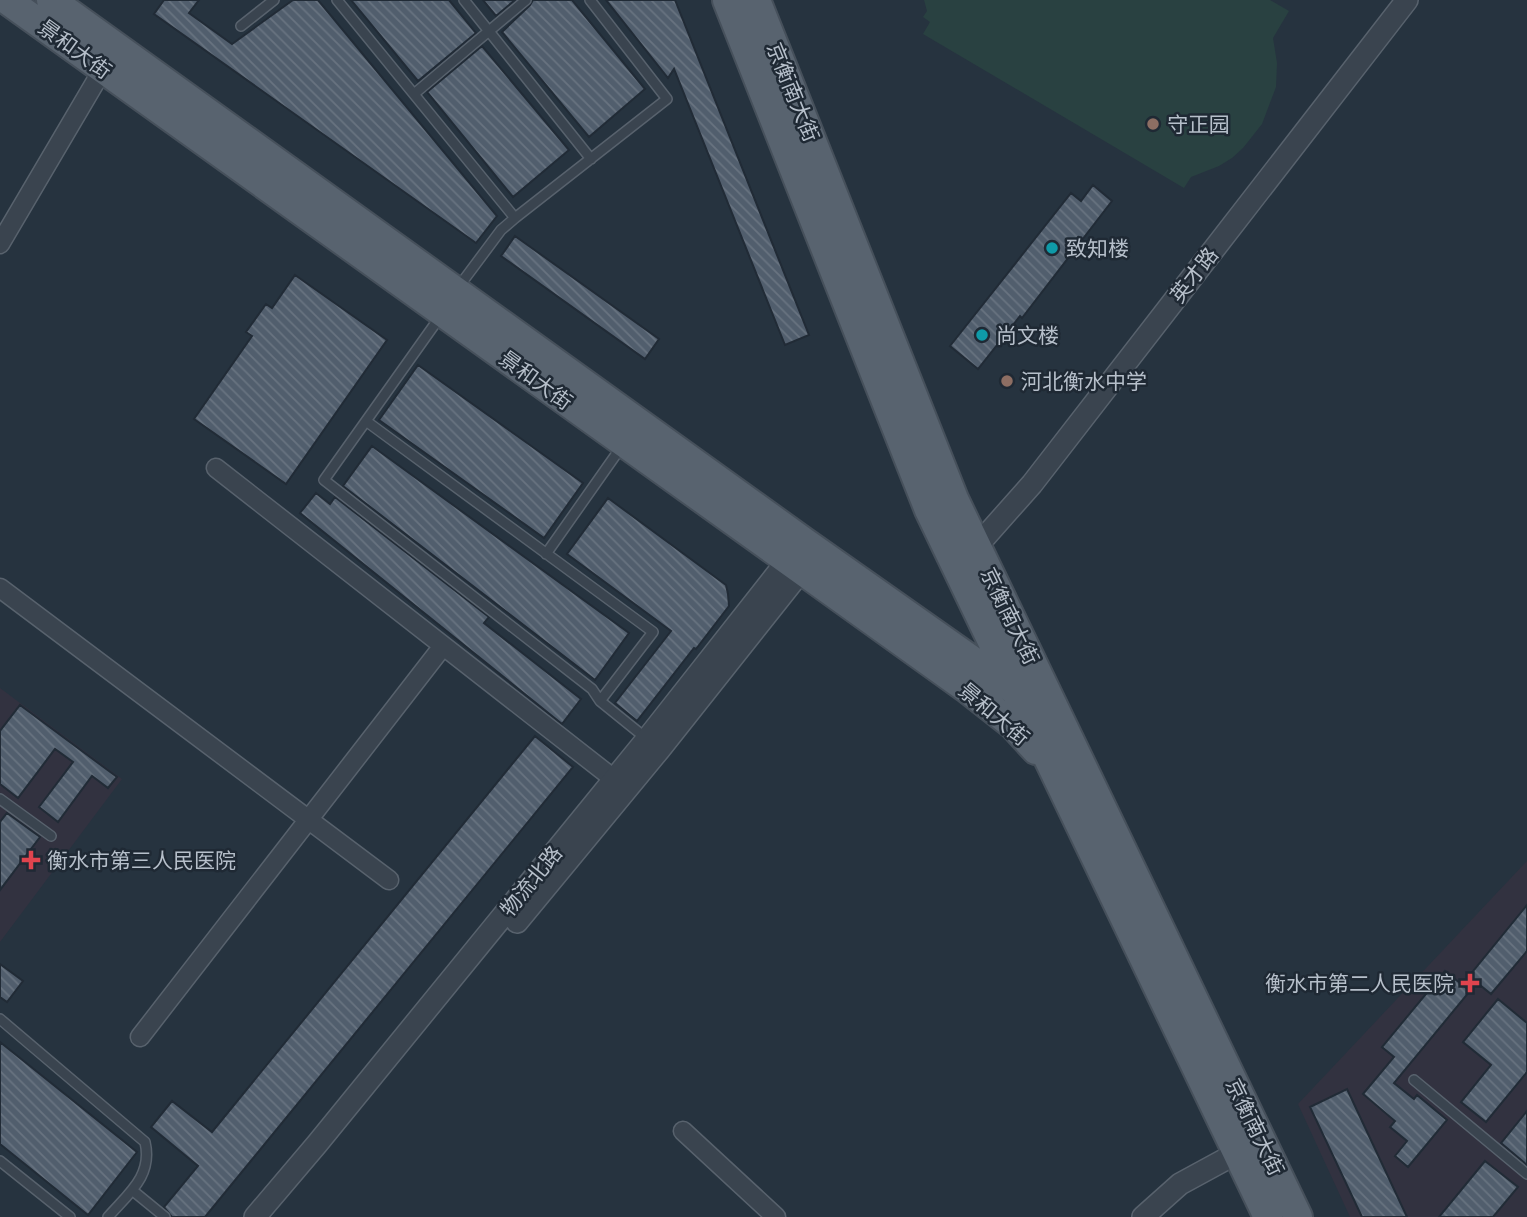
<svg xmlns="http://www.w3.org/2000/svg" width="1527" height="1217" font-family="'PT Sans','Noto Sans SC',sans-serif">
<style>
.medical{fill:#323240}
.park{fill:#294141}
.building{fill:url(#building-back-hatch);stroke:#212b36;stroke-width:2}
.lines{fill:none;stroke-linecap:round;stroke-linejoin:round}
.service-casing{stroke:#58626d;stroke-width:12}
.minor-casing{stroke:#58626d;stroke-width:21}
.tertiary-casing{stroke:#58626d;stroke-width:24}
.primary-casing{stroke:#46505b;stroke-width:32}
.service{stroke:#3a444f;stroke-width:9}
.minor{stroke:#3a444f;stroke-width:18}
.tertiary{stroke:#3a444f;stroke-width:21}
.primary{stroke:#58636f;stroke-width:28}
.education-dot{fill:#8d6e63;stroke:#1f2934;stroke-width:2.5}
.culture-dot{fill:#0f9aa8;stroke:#1f2934;stroke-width:2.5}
.health-dot{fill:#e0444e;stroke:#1f2934;stroke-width:2.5}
.labels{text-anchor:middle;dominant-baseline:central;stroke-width:5;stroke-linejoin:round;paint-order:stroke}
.street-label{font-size:21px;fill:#b6bfca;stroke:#1f2934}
.poi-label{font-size:21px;fill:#b6bfca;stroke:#1f2934;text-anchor:start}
</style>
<defs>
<pattern id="building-back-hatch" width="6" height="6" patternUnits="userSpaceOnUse" patternTransform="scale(1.75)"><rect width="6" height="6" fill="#515e6d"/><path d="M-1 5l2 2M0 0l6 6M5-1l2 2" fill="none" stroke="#687380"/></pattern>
</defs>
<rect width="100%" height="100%" fill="#26333f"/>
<path class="medical" d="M0 688 122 779 0 942Z
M1527 861V1217H1350L1298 1104Z"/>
<path class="park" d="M924 0H1270L1289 11 1273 38 1277 63 1276 87 1262 124 1243 148 1232 158 1219 166 1191 177 1184 188 923 34 930 22 923 17 927 11Z"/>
<path class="building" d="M164 0H199L189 13 232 44 293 0H318L497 216 476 243 154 14Z
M351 0H449L476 33 418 81Z
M483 0H515L496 16Z
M533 0H572L645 89 589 137 502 32 530 5Z
M606 0H675L809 335 785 345 674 69 668 78Z
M482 46 569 150 513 197 427 92Z
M1093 185 1112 201 1022 318 1020 316 978 369 950 346 1071 193 1081 201Z
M515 236 659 339 645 359 501 256Z
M295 275 387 340 286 484 194 419 252 336 246 332 266 304 272 308Z
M418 365 583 483 544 538 379 420Z
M372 446 629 633 595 680 343 486Z
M316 493 330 504 335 497 489 617 484 623 581 699 562 724 300 513Z
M608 498 726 585 728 594 729 606 696 649 694 648 637 721 615 703 671 631 567 554Z
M20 705 117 777 108 788 92 776 58 822 39 807 73 762 55 749 18 798 0 784V731Z
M535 736 573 767 205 1217H172L164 1207 198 1166 151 1127 172 1101 212 1132Z
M7 813 40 837 0 890V822Z
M1527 905V951L1491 994 1469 976Z
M0 964 23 981 7 1002 0 997Z
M1445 971 1470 991 1394 1083 1414 1099 1417 1095 1447 1120 1408 1167 1395 1156 1407 1141 1390 1127 1395 1121 1363 1094 1394 1057 1382 1047Z
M1498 999 1527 1023V1072L1486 1122 1461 1102 1491 1065 1463 1042Z
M0 1042 137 1152 88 1215 0 1144Z
M1347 1089 1361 1119 1407 1217H1362L1310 1107Z
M1527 1111V1165L1501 1143Z
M1485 1161 1518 1187 1493 1217H1439Z"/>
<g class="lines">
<g class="service-casing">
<path id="service" d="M337 0 515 218 667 99 590 0
M464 0 591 159
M241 26 274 0
M414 94 526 0
M457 289 501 230 515 218
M442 314 324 480 592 689 600 701 647 739
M366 421 653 632 600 701
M546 554 622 446
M0 799 51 836
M0 1019 145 1142C153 1176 128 1194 108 1217
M1414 1080 1527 1174
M0 1161 70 1217
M132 1190 165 1217"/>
</g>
<g class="minor-casing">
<path id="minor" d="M0 244 103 69
M216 468 610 776
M0 588 389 880
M140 1037 443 646
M683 1131 776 1217"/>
</g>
<g class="tertiary-casing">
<path id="tertiary" d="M977 546 1032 484 1407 0
M517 922 659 750 809 561
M255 1217 317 1144 647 739 795 551
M1143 1217 1180 1184 1237 1153"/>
</g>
<g class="primary-casing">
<path id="primary" d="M7 0 966 688 1013 725 1036 750
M51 0 803 541 1013 689
M727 0 929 510 1268 1217
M756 0 954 499 1298 1217"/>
</g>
<use href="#service" class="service"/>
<use href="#minor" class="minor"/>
<use href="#tertiary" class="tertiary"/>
<use href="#primary" class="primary"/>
</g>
<g class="education-dot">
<circle cx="1153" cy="124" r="7"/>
<circle cx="1007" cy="381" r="7"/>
</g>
<g class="culture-dot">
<circle cx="1052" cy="248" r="7"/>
<circle cx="982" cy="335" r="7"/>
</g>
<g class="health-dot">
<path d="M27.5 849.5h7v7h7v7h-7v7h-7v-7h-7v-7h7z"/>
<path d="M1466.5 972.5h7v7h7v7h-7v7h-7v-7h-7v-7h7z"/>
</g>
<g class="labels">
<g class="street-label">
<text transform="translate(75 49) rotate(36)">景和大街</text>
<text transform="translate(793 92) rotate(68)">京衡南大街</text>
<text transform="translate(1194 275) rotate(-52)">英才路</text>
<text transform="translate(536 380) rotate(36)">景和大街</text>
<text transform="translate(1010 616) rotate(64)">京衡南大街</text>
<text transform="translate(994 714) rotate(40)">景和大街</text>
<text transform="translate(531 881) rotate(-51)">物流北路</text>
<text transform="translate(1255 1127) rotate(64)">京衡南大街</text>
</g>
<g class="poi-label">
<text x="1167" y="124">守正园</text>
<text x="1066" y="248">致知楼</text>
<text x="996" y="335">尚文楼</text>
<text x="1021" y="381">河北衡水中学</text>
<text x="47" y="860">衡水市第三人民医院</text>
<text x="1454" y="983" text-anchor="end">衡水市第二人民医院</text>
</g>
</g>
</svg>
